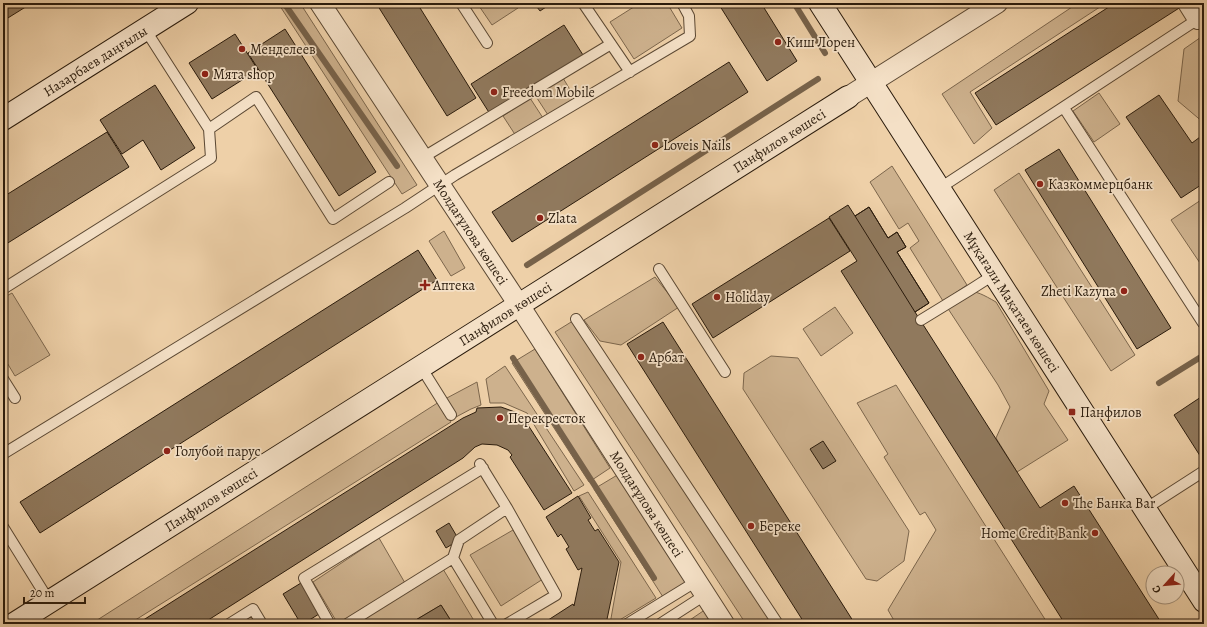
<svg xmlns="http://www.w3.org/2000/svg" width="1207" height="627" font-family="Alegreya,serif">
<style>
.green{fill:#cdb18d;stroke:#7c664c}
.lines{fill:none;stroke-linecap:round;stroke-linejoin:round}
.stream{stroke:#77624a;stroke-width:6}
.building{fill:#90795d;stroke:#2a1b0c}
.lane-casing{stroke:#5b4833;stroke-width:12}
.street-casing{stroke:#5b4833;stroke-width:22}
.secondary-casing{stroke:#2a1b0c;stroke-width:24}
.lane{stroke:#f4e0c6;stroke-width:10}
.street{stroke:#f4e0c6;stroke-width:20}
.secondary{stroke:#f4e0c6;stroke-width:22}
.poi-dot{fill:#8f2418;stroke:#f4e0c6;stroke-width:1.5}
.labels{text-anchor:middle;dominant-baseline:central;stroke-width:3.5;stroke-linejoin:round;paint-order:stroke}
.poi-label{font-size:14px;fill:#2a1b0c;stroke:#f4e0c6;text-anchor:start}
.street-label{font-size:14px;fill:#2a1b0c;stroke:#f4e0c6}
</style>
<rect width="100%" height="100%" fill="#eed0a8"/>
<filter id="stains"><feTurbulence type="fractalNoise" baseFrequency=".005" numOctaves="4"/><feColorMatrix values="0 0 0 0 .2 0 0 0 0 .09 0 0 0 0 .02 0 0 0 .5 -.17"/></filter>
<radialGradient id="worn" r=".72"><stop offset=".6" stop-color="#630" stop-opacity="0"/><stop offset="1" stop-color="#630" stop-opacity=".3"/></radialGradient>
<path class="green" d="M278 3H300L417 185 402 194Z
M477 3H515L518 8 492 25Z
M640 3H667L682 28 634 59 610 22Z
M1078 3H1106L970 92 992 128 974 144 942 94Z
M1204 35V123L1178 101 1184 49Z
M563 78 575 98 548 115 535 95Z
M1099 93 1120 124 1094 142 1073 111Z
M530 98 543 118 516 136 503 116Z
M892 166 967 285 945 300C971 290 970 287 996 302L1049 391 1044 404 1068 440 1017 472 996 438 1010 407 998 385 943 301 910 248 919 241 908 223 899 229 870 182Z
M1019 173 1135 355 1111 371 994 190Z
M1204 198V269L1171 220Z
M444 231 465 268 451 276 429 241Z
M655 277 679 307 621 345 600 341 584 320Z
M12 293 50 355 15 376 3 356V298Z
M835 307 853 333 821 356 803 329Z
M576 319 778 624H746L555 332Z
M535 349 610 468 589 482 512 363Z
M771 356 798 358 909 531 904 561 877 581 866 579 743 389 744 373Z
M505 366 584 485 574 491 527 413 504 403H490L486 379Z
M477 382 481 405 471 409 456 417 445 399Z
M896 385 1048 624H896L888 610 936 530 925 512 920 515 884 457 888 454 857 403Z
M439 402 451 422 129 624H91Z
M619 474 686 582 663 597 594 489Z
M588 492 656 598 613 624H610L621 562 579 496Z
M513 530 543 579 501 606 470 555Z
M379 538 405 583 341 624H338L313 582Z
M443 569 476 624H453L441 605 409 624H354Z
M712 605 724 624H684Z"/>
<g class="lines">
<path class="stream" d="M284 3 397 166
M794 3 825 53
M527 265 818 79
M513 358 654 578
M1159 383 1204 355"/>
</g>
<path class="building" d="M3 3H32L3 21Z
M376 3H417L476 98 447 116Z
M534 3H552L540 11Z
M718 3H761L797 61 767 81Z
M1115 3H1187L996 125 975 93Z
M564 25 583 55 490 114 471 84Z
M285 29 376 172 339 196 248 53Z
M235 34 258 70 212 99 189 63Z
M729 62 748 92 512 242 492 212Z
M155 85 195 148 161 170 143 140 122 154 100 120Z
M1159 95 1192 143 1204 134V183L1181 198 1126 117Z
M107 132 129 167 3 246V197Z
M1059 149 1171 328 1137 349 1025 170Z
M848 205 855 216 869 207 888 238 897 232 906 247 897 252 929 303 915 312 1040 508 1074 486 1162 624H1065L841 271 857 261 829 217Z
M869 207 888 238 897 232 906 247 897 252 929 303 915 312 855 216Z
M829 218 850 251 713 338 692 304Z
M418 250 437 280 40 533 20 502Z
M663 322 855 624H805L627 344Z
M1204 395V462L1174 415Z
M501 407 515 412 528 421V425L572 493 544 510 510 457 512 455 508 450 497 445 482 444 475 447 463 458 202 624H137L463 418 476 412 477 408Z
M823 441 836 461 823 469 810 449Z
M578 496 591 518 588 520 595 531 598 529 619 562 606 624H542L573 604 574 606 582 568 578 570 566 549 569 547 561 534 558 537 546 517Z
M449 523 459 540 446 548 436 531Z
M301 583 319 614 303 624H301L283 594Z
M441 605 453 624H409Z"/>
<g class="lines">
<g class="lane-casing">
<path id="lane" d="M461 3 487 43
M583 3 630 72
M145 29 209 129 256 97 333 219 389 182
M1064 108 1203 323
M422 158 611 44
M940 188 1198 19
M659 269 725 372
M3 289 211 158 209 129
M576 319 778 624
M921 320 970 290 995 274
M421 367 451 415
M3 379 15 398
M3 454 405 208 455 175 690 36 689 16 682 3
M480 464 507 508 556 595 507 624
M1145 509 1204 471
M3 527 49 601
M453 558 493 624
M229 624 253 609 262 624
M326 624 328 621 304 578 483 468
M347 624 453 558 459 540 507 508
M627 624 697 581
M660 624 705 595"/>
</g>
<g class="street-casing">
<g id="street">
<path id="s1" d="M320 3 519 305 724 624"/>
<path d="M1188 3 1198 19 1204 15"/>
<path d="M848 97 997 3"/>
</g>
</g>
<g class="secondary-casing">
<g id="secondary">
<path id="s2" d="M820 3 1204 601"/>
<path id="s3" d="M3 119 187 3"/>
<path id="s4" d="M14 624 848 97"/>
</g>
</g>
<use href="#lane" class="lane"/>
<use href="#street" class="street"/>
<use href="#secondary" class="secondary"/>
</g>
<g class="poi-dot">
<circle cx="778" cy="42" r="4"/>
<circle cx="242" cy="49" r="4"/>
<circle cx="205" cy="74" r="4"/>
<circle cx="494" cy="92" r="4"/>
<circle cx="655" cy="145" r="4"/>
<circle cx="1040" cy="184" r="4"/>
<circle cx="540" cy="218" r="4"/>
<path d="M423 279h4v4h4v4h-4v4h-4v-4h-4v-4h4z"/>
<circle cx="1124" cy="291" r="4"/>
<circle cx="717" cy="297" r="4"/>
<circle cx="641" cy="357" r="4"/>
<rect x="1068" y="408" width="8" height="8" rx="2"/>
<circle cx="500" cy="418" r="4"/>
<circle cx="167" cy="451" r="4"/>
<circle cx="1065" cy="503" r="4"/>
<circle cx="751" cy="526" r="4"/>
<circle cx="1095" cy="533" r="4"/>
</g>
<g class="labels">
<g class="poi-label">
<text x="786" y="42">Киш Лорен</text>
<text x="250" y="49">Менделеев</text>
<text x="213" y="74">Мята shop</text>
<text x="502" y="92">Freedom Mobile</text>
<text x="663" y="145">Loveis Nails</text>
<text x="1048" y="184">Казкоммерцбанк</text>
<text x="548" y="218">Zlata</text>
<text x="433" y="285">Аптека</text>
<text x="1116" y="291" text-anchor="end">Zheti Kazyna</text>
<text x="725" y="297">Holiday</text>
<text x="649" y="357">Арбат</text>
<text x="1080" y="412">Панфилов</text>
<text x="508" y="418">Перекресток</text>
<text x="175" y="451">Голубой парус</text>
<text x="1073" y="503">The Банка Bar</text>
<text x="759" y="526">Береке</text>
<text x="1087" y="533" text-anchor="end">Home Credit Bank</text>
</g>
<g class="street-label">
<text stroke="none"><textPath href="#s3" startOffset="109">Назарбаев даңғылы</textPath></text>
<text stroke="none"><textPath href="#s4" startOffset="905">Панфилов көшесі</textPath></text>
<text stroke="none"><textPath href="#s1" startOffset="274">Молдағұлова көшесі</textPath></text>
<text stroke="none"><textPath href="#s2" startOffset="355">Мұқағали Мақатаев көшесі</textPath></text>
<text stroke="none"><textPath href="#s4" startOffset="581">Панфилов көшесі</textPath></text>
<text stroke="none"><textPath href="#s4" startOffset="233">Панфилов көшесі</textPath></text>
<text stroke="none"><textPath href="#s1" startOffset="598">Молдағұлова көшесі</textPath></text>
</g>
</g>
<rect width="1207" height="627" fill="none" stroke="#eed0a8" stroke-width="16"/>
<rect x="4" y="4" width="1199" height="619" fill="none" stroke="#2a1b0c" stroke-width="2"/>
<rect x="8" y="8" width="1191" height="611" fill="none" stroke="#2a1b0c"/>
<g transform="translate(1165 585) rotate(243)"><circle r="19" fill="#f4e0c6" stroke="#a3917c"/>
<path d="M0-3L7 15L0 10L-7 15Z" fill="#8f2418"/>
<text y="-6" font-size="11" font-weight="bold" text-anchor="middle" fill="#2a1b0c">С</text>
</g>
<path d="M24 597v6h61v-6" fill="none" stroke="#2a1b0c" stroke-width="2"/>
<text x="30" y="597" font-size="12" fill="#2a1b0c" stroke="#f4e0c6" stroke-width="3" paint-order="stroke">20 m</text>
<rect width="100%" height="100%" filter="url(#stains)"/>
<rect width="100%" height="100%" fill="url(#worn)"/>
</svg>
